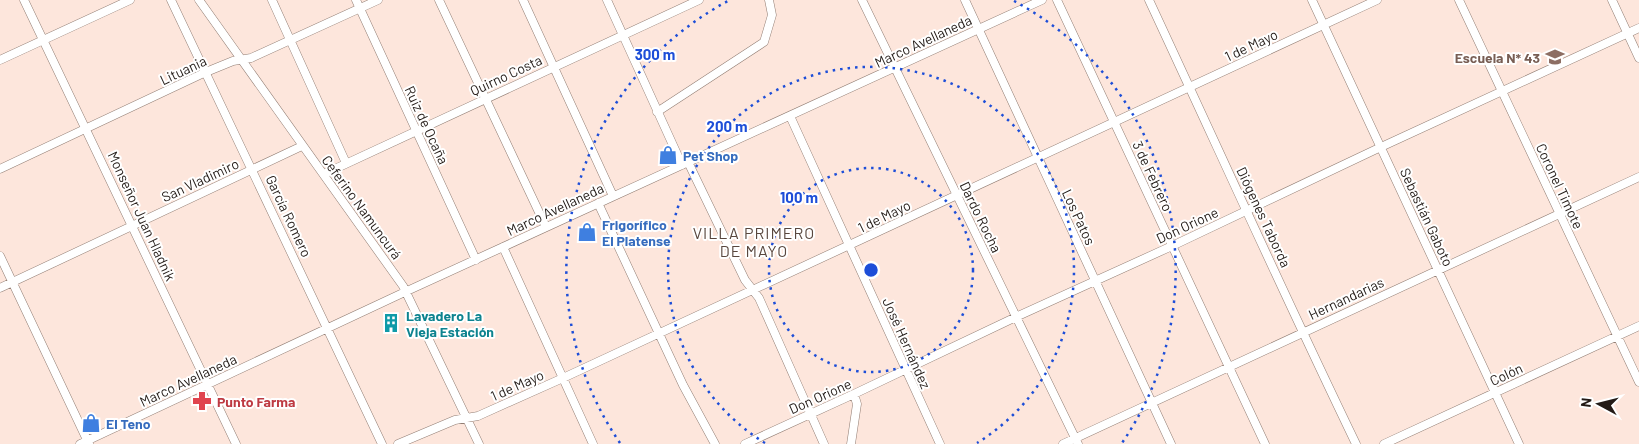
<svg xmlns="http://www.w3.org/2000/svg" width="1639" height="444" font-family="Barlow,sans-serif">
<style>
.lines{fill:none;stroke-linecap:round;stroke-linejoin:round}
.minor-casing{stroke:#927e74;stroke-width:9}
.minor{stroke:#fff;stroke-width:8}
.ring{fill:none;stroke:#1d4ed8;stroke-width:2.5;stroke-dasharray:2.5 5}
.labels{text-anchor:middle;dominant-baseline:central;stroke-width:4;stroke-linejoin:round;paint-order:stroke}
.street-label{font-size:14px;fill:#231b17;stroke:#fff}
.education-label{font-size:14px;font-weight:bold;fill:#785e54;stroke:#fff;text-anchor:end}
.shop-label{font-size:14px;font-weight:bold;fill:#366cbe;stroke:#fff;text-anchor:start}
.culture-label{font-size:14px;font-weight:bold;fill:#0d838f;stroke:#fff;text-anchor:start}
.health-label{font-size:14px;font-weight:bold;fill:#be3a42;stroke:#fff;text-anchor:start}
.quarter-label{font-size:16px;letter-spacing:1px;fill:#59473e;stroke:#fff}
.centre{fill:#1d4ed8;stroke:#fff;stroke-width:2.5}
.ring-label{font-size:15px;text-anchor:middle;font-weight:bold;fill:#1d4ed8;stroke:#fff;stroke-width:4;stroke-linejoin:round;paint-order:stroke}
</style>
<rect width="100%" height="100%" fill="#fde6dc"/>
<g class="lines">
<g class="minor-casing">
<path id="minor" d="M24 0 236 444
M171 0 382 444
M199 0 403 286 479 444
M272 0 346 163
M356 0 476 260
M439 0 546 227
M523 0 613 196
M607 0 682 165
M862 0 1078 444
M965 0 1171 444
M1057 0 1265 444
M1149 0C1218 148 1285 297 1356 444
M1312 0 1519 444
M1459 0 1639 382
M1612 0 1639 58
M0 60 130 0
M657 112 764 42 772 15 769 0
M790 116 940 444
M688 162 745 280 759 298 824 444
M0 169 206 72 233 61 251 58 378 0
M324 174 699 0
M598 203 683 385 715 444
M503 247 593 444
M0 256 89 444
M0 288 302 146
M80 444 407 291 1042 0
M398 444 455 420 478 416 563 378 1377 0
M745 444 854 394 1016 317 1172 246 1381 147 1639 28
M851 444 857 404 854 394
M1063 444 1639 177
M1384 444 1639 326"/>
</g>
<use href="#minor" class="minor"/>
</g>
<g class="ring">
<circle cx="871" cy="270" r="102"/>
<path d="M765 443A203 203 0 1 1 977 443"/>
<path d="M620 443A305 305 0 0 1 728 1M1014 1A305 305 0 0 1 1122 443"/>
</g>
<defs>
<g id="school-bare" transform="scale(1.5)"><path d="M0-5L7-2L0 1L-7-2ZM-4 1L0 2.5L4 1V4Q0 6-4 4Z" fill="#8d6e63" stroke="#fff" stroke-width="2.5" paint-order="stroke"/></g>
<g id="shop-bare" transform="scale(1.5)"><path d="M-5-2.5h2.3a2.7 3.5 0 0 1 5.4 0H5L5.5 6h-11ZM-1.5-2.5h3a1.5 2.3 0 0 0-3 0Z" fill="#3f7fe0" stroke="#fff" stroke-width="2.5" paint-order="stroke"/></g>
<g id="building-bare" transform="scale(1.5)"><path d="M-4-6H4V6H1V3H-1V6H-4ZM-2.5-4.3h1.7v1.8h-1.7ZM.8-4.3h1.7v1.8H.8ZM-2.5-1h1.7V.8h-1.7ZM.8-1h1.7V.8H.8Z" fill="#0f9aa8" stroke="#fff" stroke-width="2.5" paint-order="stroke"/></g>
<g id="pharmacy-bare" transform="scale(1.5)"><path d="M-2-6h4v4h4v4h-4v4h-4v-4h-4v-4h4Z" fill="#e0444e" stroke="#fff" stroke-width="2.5" paint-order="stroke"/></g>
</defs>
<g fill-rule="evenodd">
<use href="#school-bare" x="1555" y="57"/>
<use href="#shop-bare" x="668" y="155"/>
<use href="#shop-bare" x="587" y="232"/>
<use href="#building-bare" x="391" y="323"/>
<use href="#pharmacy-bare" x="202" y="401"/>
<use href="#shop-bare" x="91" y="423"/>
</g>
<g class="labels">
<g class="street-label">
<text transform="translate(923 41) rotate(-25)">Marco Avellaneda</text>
<text transform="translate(1251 45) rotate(-25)">1 de Mayo</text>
<text transform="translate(183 70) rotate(-25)">Lituania</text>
<text transform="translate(506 75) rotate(-25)">Quirno Costa</text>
<text transform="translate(427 125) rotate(65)">Ruiz de Ocaña</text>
<text transform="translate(1153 176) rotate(65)">3 de Febrero</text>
<text transform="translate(200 180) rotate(-25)">San Vladimiro</text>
<text transform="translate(1560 186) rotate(65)">Coronel Timote</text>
<text transform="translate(362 207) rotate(54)">Ceferino Namuncurá</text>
<text transform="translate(555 209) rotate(-25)">Marco Avellaneda</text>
<text transform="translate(142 216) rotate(65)">Monseñor Juan Hladnik</text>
<text transform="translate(289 216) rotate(65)">García Romero</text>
<text transform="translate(884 216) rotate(-26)">1 de Mayo</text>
<text transform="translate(981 217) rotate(64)">Dardo Rocha</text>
<text transform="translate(1079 217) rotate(65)">Los Patos</text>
<text transform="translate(1264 217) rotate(65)">Diógenes Taborda</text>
<text transform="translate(1427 217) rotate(65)">Sebastián Gaboto</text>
<text transform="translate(1187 225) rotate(-25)">Don Orione</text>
<text transform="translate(1346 298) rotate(-25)">Hernandarias</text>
<text transform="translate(907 343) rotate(66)">José Hernández</text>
<text transform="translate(1506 374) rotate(-25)">Colón</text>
<text transform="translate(188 380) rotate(-25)">Marco Avellaneda</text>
<text transform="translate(517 385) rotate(-24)">1 de Mayo</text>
<text transform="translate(820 396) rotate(-24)">Don Orione</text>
</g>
<g class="education-label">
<text x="1540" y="57">Escuela N* 43</text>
</g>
<g class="shop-label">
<text x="683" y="155">Pet Shop</text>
<text x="602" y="224">Frigorífico<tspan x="602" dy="16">El Platense</tspan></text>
<text x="106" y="423">El Teno</text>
</g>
<g class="culture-label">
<text x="406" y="315">Lavadero La<tspan x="406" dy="16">Vieja Estación</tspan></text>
</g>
<g class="health-label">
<text x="217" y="401">Punto Farma</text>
</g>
<g class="quarter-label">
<text x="754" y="232">VILLA PRIMERO<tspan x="754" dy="18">DE MAYO</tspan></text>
</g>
</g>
<circle cx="871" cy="270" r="8" class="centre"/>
<g class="ring-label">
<text x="655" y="60">300 m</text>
<text x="727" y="132">200 m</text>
<text x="799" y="203">100 m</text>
</g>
<g transform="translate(1599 404) rotate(277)" stroke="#ffffff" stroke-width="4" paint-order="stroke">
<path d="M0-4L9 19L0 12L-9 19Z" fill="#231b17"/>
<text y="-8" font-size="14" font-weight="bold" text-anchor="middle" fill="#231b17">N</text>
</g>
</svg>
